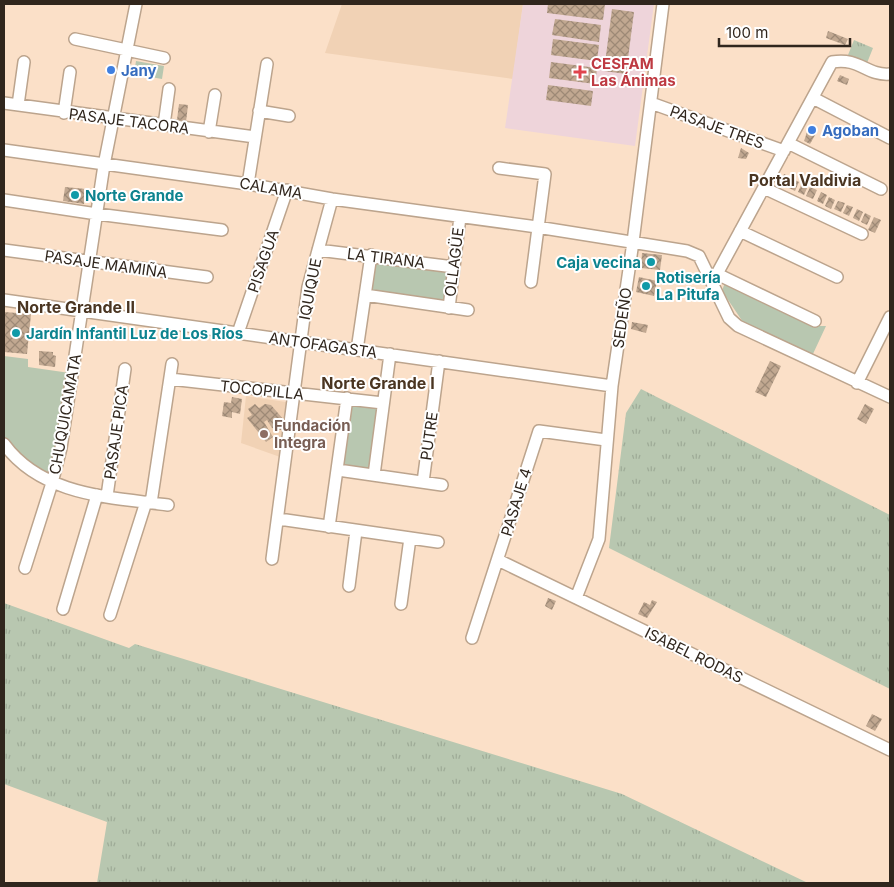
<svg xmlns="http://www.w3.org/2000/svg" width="894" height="887" font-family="Inter,sans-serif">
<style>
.built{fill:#f1d2b5}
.medical{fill:#eed4da}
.grass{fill:url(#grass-tufts)}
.green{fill:#b8c7b0}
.building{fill:url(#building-cross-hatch)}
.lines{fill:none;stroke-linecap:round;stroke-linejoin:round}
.minor-casing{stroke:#bca48d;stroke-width:14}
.minor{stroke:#fff;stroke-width:11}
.shop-dot{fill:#3f7fe0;stroke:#fff;stroke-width:2}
.health-dot{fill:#e0444e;stroke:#fff;stroke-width:2}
.culture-dot{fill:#0f9aa8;stroke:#fff;stroke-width:2}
.education-dot{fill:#8d6e63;stroke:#fff;stroke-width:2}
.labels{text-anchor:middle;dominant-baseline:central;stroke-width:4;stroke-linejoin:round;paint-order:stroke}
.health-label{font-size:15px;font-weight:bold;fill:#be3a42;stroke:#fff;text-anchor:start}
.shop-label{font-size:15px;font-weight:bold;fill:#366cbe;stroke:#fff;text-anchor:start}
.street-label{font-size:15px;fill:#30261d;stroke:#fff}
.culture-label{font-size:15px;font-weight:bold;fill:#0d838f;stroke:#fff;text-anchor:start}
.education-label{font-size:15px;font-weight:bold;fill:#785e54;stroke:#fff;text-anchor:start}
.neighbourhood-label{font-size:16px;font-weight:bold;fill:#4a3521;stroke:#fff}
</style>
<defs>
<pattern id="grass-tufts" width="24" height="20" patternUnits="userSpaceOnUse" patternTransform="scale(1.25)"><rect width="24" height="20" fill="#b8c7b0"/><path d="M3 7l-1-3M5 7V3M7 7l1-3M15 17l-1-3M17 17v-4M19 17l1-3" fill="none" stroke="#9eab97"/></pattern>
<pattern id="building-cross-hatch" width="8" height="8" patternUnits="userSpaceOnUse" patternTransform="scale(1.25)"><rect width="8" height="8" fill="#c1a891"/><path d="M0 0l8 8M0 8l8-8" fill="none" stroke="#9d8976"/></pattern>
</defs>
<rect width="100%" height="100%" fill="#fbe0c8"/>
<path class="built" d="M342 4H523L513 79 325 53Z
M246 396 286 402 289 407 283 458 241 443Z"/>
<path class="medical" d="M523 4H654L635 146 505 128Z"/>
<path class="grass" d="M854 40 873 48 867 63 848 55Z
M641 389 890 515V689L609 548 626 413Z
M4 603 129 648 135 644 622 794 808 883H97L107 822 4 784Z"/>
<path class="green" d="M136 61 164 66 162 79 134 74Z
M377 262 448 271 446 301 441 304 370 291 372 264Z
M725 282 817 326H826L812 356 743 322 722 291Z
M4 356 28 359V367L70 373 61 442 50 472C34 473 13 450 4 438Z
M349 404 379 407 372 467 368 471 346 468 341 462Z"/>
<path class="building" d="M548 4H605L603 20 547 13Z
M612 9 634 12 626 74 604 71Z
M555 19 601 25 599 42 552 35Z
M828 31 848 39 845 45 826 38Z
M553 39 599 45 597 61 551 55Z
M551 62 597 68 595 84 549 78Z
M840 75 849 79 847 85 837 81Z
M548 85 593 91 591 106 546 100Z
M179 104 188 105 186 122 177 120Z
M809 126 818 130 810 144 804 141Z
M741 148 749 153 746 159 738 158Z
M784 174 790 177 787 186 780 183Z
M793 179 799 182 795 191 789 188Z
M802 183 808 186 804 195 798 192Z
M65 187 86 189 84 204 63 201Z
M810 187 817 190 813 199 806 196Z
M821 192 827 195 823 204 817 201Z
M829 197 835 200 831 209 825 206Z
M838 201 845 203 841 212 834 209Z
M847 205 853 207 849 216 843 213Z
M857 209 863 212 859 221 853 218Z
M865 213 871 216 867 225 861 222Z
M874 217 881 220 875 233 868 230Z
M642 253 662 255 660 270 641 268Z
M639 277 657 281 654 296 636 292Z
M4 312 31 314 27 354 4 352Z
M632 322 648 325 646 333 631 329Z
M39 351 53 352V355L56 356 55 367 39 365Z
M770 361 781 366 766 397 755 392Z
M232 397 242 399 240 414 232 412V418L222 416 224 402 231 403Z
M255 404 259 408 265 404 271 405 284 420 283 429 281 430 272 428 267 420 264 422 273 437 266 442 247 418 252 415 248 409Z
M865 404 874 409 866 424 857 419Z
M548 598 556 601 552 610 545 606Z
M652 600 657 602 647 618 638 614 644 602 650 605Z
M872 714 882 719 875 731 866 726Z"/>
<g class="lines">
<g class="minor-casing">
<path id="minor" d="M75 39 164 58
M813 98 890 138
M4 103 255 137
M651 103 784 151
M18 105 24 62
M259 111 289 116
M64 113 70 72
M164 125 169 89
M209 132 215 95
M788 143 881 189
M4 150 248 184 332 199 537 227 687 251 699 256 729 318 738 326 890 397
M499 168 545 174 531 282
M248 184 267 64
M764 188 862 234
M4 200 97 214 222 230
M740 231 837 277
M4 250 207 277
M318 250 454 267
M717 274 815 321
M712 283 832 62C860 57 866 76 890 74
M365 295 468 310
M4 300 612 386
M449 308 460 217
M238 333 287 190
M357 350 371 255
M170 379 383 403
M857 383 890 317
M4 444C42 496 110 497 168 505
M338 470 442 485
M374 475 390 354
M423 482 439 361
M107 496 125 369
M151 503 172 364
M279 519 438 542
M329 527 347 398
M272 559 308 287 332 199
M498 560 890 750
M25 568 52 483 61 448 104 165 136 4
M349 586 356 531
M576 598 599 539 612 386 633 242 663 4
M401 604 410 538
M63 609 97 495
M110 615 146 502
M472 638 539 431 606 440"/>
</g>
<use href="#minor" class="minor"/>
</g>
<g class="shop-dot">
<circle cx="111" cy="70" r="5"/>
<circle cx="812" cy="130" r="5"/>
</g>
<path class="health-dot" d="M577.5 64.5h5v5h5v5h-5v5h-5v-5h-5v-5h5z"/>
<g class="culture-dot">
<circle cx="75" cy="195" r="5"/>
<circle cx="651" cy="262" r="5"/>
<circle cx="646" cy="286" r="5"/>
<circle cx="16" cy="333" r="5"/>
</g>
<circle class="education-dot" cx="264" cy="434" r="5"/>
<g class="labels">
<g class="health-label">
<text x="591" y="63">CESFAM<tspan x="591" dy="17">Las Ánimas</tspan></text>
</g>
<g class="shop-label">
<text x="121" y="70">Jany</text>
<text x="822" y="130">Agoban</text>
</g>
<g class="street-label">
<text transform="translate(129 121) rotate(7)">PASAJE TACORA</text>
<text transform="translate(717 127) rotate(20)">PASAJE TRES</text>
<text transform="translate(271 188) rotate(10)">CALAMA</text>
<text transform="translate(386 258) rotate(7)">LA TIRANA</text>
<text transform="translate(263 261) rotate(-71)">PISAGUA</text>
<text transform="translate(454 262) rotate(-83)">OLLAGÜE</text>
<text transform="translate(106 264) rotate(8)">PASAJE MAMIÑA</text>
<text transform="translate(310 289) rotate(-79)">IQUIQUE</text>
<text transform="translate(622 318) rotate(-82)">SEDEÑO</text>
<text transform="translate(323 345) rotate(8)">ANTOFAGASTA</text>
<text transform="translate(262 390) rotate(6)">TOCOPILLA</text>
<text transform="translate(65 414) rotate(-80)">CHUQUICAMATA</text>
<text transform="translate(116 432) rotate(-82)">PASAJE PICA</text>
<text transform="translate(429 436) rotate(-82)">PUTRE</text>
<text transform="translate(516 502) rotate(-73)">PASAJE 4</text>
<text transform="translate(694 655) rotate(26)">ISABEL RODAS</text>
</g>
<g class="culture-label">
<text x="85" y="195">Norte Grande</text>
<text x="641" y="262" text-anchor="end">Caja vecina</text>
<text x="656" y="277">Rotisería<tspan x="656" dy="17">La Pitufa</tspan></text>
<text x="26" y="333">Jardín Infantil Luz de Los Ríos</text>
</g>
<g class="education-label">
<text x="274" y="425">Fundación<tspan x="274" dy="17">Integra</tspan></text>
</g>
<g class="neighbourhood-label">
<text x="805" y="180">Portal Valdivia</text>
<text x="76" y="307">Norte Grande II</text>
<text x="378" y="383">Norte Grande I</text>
</g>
</g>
<rect width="894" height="887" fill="none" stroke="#30261d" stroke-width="10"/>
<path d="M719 38v8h131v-8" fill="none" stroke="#30261d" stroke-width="2.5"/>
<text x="726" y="38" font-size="15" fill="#30261d" stroke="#ffffff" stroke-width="4" paint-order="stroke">100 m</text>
</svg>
